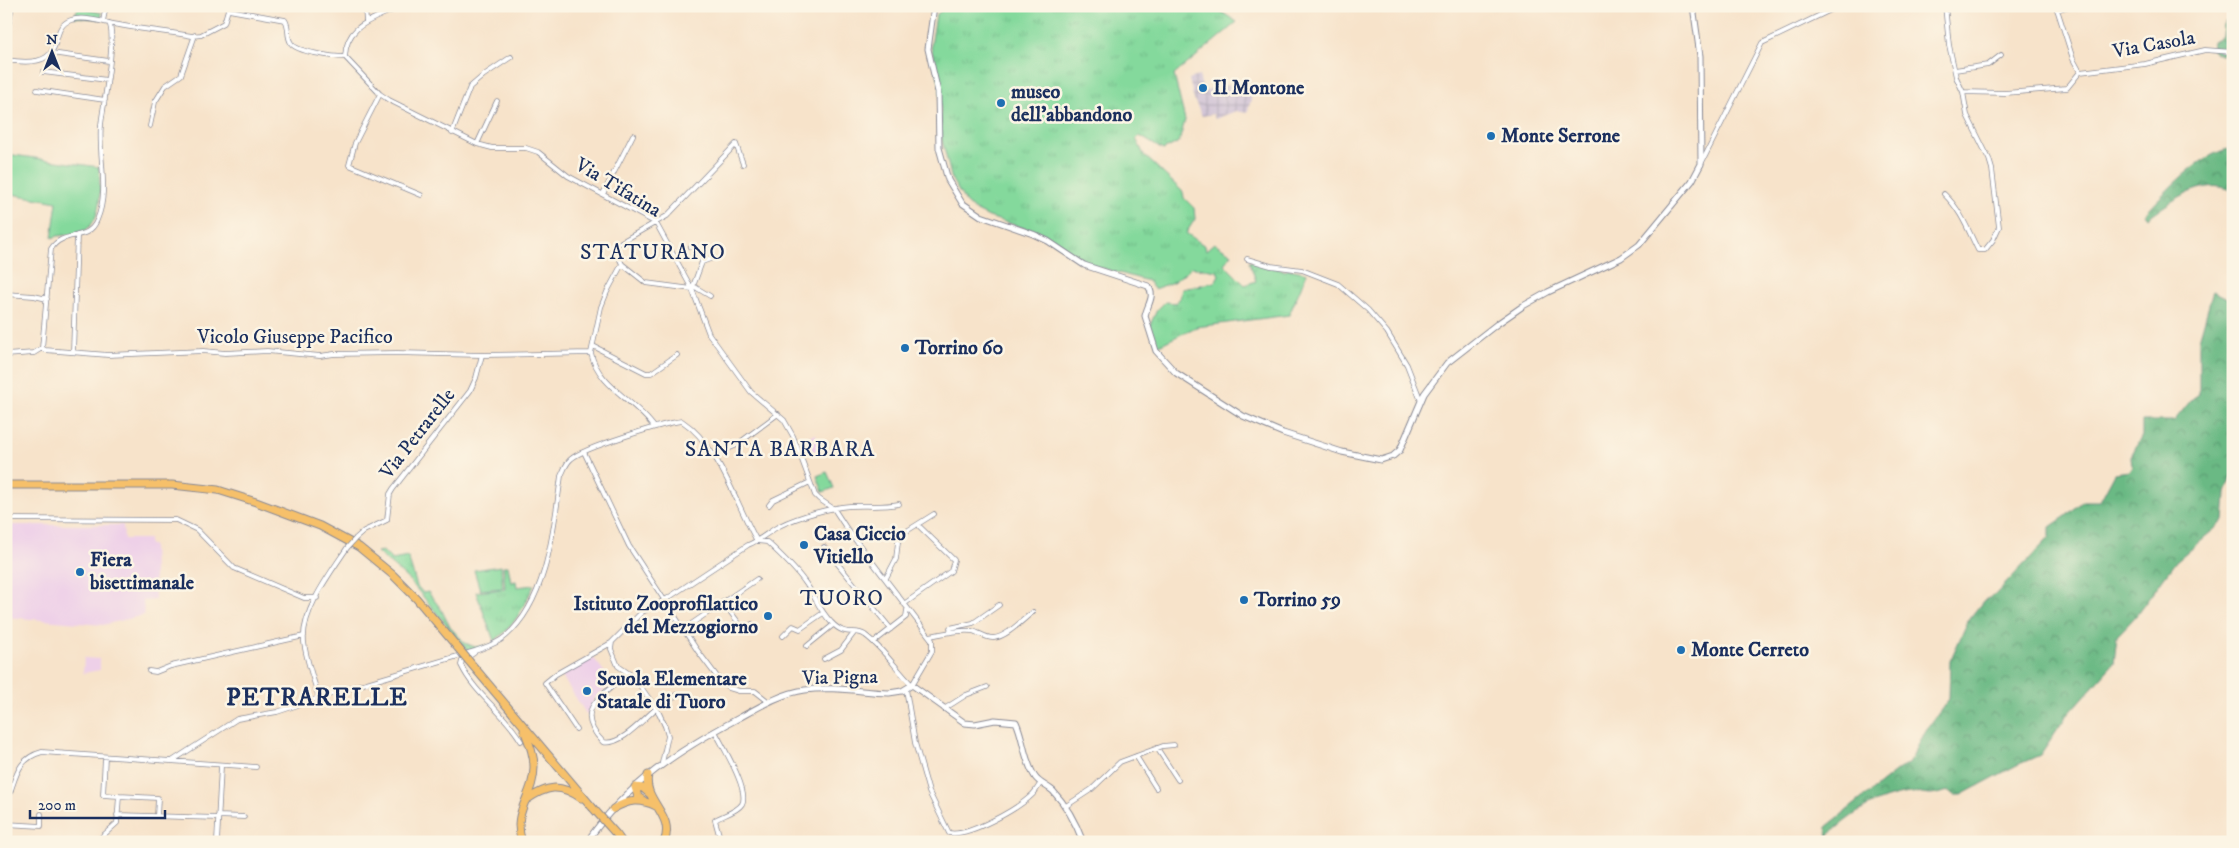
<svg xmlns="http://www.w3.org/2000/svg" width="2239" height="848" font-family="'IM FELL DW Pica',serif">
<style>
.built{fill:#eed0e8}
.industrial{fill:url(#industrial-grid)}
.grass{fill:url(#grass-tufts);stroke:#50847d}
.forest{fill:url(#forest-crowns);stroke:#437471}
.pitch{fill:#84d99c;stroke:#50847d}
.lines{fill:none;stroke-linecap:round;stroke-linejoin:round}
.stream{stroke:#44b4ba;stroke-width:1}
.minor-casing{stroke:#898994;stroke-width:5.5}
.tertiary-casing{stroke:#898994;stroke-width:7}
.trunk-casing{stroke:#898994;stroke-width:9}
.minor{stroke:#fff;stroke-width:4}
.tertiary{stroke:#fff;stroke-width:5}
.trunk{stroke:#f6c06b;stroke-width:7}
.minor-bridge-casing{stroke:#898994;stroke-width:5.5;stroke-linecap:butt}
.trunk-bridge-casing{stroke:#898994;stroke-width:9;stroke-linecap:butt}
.minor-bridge{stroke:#fff;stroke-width:4}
.trunk-bridge{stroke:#f6c06b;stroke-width:7}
.poi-dot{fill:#1f6fb2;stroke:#fcf5e5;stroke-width:2}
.labels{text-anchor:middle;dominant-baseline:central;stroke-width:5;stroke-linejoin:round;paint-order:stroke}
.street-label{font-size:20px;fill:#1b2f5e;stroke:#fcf5e5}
.poi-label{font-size:20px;font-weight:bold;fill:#1b2f5e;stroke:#fcf5e5;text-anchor:start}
.quarter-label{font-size:22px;letter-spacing:1px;fill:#1b2f5e;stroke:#fcf5e5}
.district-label{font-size:25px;font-weight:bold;letter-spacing:1px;fill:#1b2f5e;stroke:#fcf5e5}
</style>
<defs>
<pattern id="industrial-grid" width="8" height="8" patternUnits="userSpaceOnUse" patternTransform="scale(1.25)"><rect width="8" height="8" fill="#ccbed4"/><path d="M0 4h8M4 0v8" fill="none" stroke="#a59baf"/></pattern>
<pattern id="grass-tufts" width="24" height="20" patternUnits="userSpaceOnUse" patternTransform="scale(1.25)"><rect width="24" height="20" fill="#84d99c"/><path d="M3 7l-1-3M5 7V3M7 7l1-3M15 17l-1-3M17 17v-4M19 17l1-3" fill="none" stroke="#71bb89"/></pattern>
<pattern id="forest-crowns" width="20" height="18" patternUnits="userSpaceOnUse" patternTransform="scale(1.25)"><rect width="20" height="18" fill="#6bb984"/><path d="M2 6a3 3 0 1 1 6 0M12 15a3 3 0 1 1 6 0" fill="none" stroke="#57976f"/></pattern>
</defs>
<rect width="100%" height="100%" fill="#fcf5e5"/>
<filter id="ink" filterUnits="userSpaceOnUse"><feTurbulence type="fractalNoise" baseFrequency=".02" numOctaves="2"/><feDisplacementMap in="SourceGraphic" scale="10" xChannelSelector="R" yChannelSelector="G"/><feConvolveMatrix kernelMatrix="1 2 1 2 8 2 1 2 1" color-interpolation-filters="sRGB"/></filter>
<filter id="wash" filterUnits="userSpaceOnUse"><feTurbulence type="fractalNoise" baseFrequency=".0096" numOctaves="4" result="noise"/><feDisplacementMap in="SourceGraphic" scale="20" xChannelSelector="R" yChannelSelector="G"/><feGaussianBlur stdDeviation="1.12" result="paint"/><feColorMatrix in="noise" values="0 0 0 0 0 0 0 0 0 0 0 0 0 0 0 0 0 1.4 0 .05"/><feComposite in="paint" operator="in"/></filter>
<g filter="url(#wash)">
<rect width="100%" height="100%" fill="#f7e3ca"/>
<path class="built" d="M816 434 820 450 804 453 800 443 801 438Z
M6 525H123L124 539H149V545H153L155 600 143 601 144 615 103 625 6 617Z
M593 657 612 682 595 698 587 715 561 675Z
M84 658 100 659V670L83 673Z"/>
<path class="industrial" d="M1199 76 1203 91 1218 86 1252 83 1251 100 1247 113 1236 111 1215 119 1213 114 1202 116 1194 100 1189 79Z"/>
<path class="grass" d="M947 6H1212L1237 22 1174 75 1185 120 1179 142 1163 150 1140 136 1136 139 1144 155 1183 192 1184 198 1194 208 1195 219 1186 233 1205 246 1206 250 1214 243 1232 254 1224 264 1245 285 1256 281 1249 261 1280 268 1285 271 1289 269 1307 273 1289 315 1196 327 1157 346 1149 327 1157 310 1165 302 1176 303 1180 298 1182 289 1215 282 1219 275 1217 271 1192 267 1173 282 1154 289 1148 281 1098 267 1078 258 1040 233 989 217 975 210 966 203 952 180 941 136 940 86 931 46 936 15Z
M78 8 102 13 101 19 74 17Z
M383 551 392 560 408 557 417 586 423 593 428 592 441 609 450 627 465 643 475 647 489 645 468 651 410 581 377 552Z
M503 566H508L511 582 516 581 517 587 534 585C523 608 515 626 494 641L476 592 505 589Z"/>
<path class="forest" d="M2227 21 2233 22V54L2220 55 2212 50 2213 41 2222 36 2223 24Z
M2233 148V191C2203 176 2171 202 2147 218L2144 214C2167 191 2199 153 2233 148Z
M2213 291 2233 301V473L2226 493 2224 521 2176 561 2135 617 2117 636 2114 663 2065 718 2040 755 2017 765 1961 795H1955L1949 791C1943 792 1936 795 1930 795 1923 795 1917 792 1910 793 1877 797 1851 814 1828 836L1826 827 1899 769 1909 764 1926 730 1949 699 1950 661 1969 619 1984 600 1994 596 2050 537V527L2066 516 2083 501H2100L2115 473 2129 471 2132 467 2131 456 2142 436V421H2174L2192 399 2199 394V340Z"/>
<path class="pitch" d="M6 154 99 167C100 187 104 226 79 233 70 236 60 234 52 238L57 202 6 193Z
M827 472 834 488 823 492 817 476Z
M501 566 503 588 480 590 474 570Z"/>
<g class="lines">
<path class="stream" d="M2222 42 2233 34"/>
</g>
</g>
<g filter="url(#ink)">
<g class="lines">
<g class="minor-casing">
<path id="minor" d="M365 6 366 22
M2056 6 2073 59 2080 72
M229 10 285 20C290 27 286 36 291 43 296 52 334 57 345 57
M2057 10 2069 6
M103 21 106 6
M6 36 12 6
M51 53 109 61
M345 57 380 94 389 100 477 144 492 148H526L538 152 568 176 656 223 692 289 709 334 751 392 784 420 793 436 815 495 819 499 834 509
M345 57C346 23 375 20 400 6
M6 60C74 71 44 29 71 20 82 16 98 21 109 23 136 29 164 31 192 36L201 35 224 23 229 6
M1955 70 1988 65 2001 55
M43 72 107 80
M2080 72 2145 64 2205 50 2233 52
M37 90 105 100
M1963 92 2005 93 2067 88 2080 72
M380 94 355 143 349 165 421 195
M150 126 155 102 165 86 181 75 195 35
M452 133 470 87 484 75 511 57
M477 144 497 101
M1701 164 1762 43 1839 6
M603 194 633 135
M1944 194C1961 210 1968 230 1978 250H1985L1993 240 1999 227 1992 169 1989 159 1967 115 1963 92 1956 77 1949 45 1945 6
M691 247 697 249 702 262 692 289 646 283 622 264 616 251V245L667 216 736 144 743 164
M1247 259 1271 266 1302 270 1338 284 1368 310 1387 332 1407 365 1421 401
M702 262 713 258 710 249
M622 264 607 292 601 307 591 353C598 386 636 401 654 427
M695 287 710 296
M6 294 34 296 47 299
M593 346 646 373H651L677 355
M42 348 45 350 108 355 203 351 225 353 267 351 320 356 334 354 397 353 482 355
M73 352 77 235
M6 355 34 353 42 348 51 249C63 229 88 243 97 220 110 190 98 157 101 125 103 106 117 36 109 23
M584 452 629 546 697 650 718 678 729 688 739 691H755L769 702
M713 455 735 446 778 414
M769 505 773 500 810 482
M6 519 176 520 197 530 234 568 304 598H317
M356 538 364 531 387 520 390 494 393 489 470 391 476 378 482 355 591 353
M757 541 767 542C780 554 794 567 804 581 814 594 819 610 831 622 846 638 855 628 865 635 884 649 896 669 912 685L932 651V640L847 529 834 509
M824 547 891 629
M886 578 896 559 898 542 902 534 934 514
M723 602 744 630 752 624
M904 604 951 571 954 560 920 527
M684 629 757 579
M951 632 950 628 973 623 999 605
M783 636 793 626 800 629 823 613
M929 636C943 634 958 629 972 631 979 632 986 639 994 638 1008 636 1022 620 1033 612
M874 642 906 617 907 610
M807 646 833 625
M474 653 462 661 461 665C475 695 505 713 521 741
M824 659 841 650 854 633
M149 671 156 672 171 666 304 636
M628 673C608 694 569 707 603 742 621 747 646 716 659 706 665 702 671 699 676 695
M906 689 915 743 929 792 949 833C969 837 1019 808 1033 794 1036 791 1038 787 1040 784
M319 698C314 680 306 660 304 642 301 611 331 572 347 548
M944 709 966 695 987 687
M576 729 545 683 556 674 611 643
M715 731C721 744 750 790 742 804 737 812 723 815 715 820L721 842
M1157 748 1178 780
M1136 756 1156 788
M105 757 103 795 119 796
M172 761 237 719 277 712 343 690 475 651C486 647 497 644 506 636 548 600 554 526 561 476 564 470 566 463 571 459 583 448 664 423 682 421 719 445 736 504 757 541
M662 763 668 736 665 726 659 713 634 677 618 666 611 649 612 642 642 612 665 600 748 545C758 541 765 535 774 529 790 519 822 510 841 507 860 504 879 508 899 504
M6 803C16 781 15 759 42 752L256 767
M1066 806 1092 789 1120 762 1163 746 1174 745
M117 815 218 818
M218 816 244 817
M6 824 41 826V814
M96 842 117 823 119 796 158 798 157 816
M217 842 221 766"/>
</g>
<g class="tertiary-casing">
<path id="tertiary" d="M934 6 928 49 938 92 939 148 948 180 962 203 981 216 1033 234 1048 241 1084 265 1148 286C1156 296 1147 305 1145 316L1156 351 1176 373 1243 416 1283 433 1342 452 1381 460 1393 456 1400 450 1424 394 1447 363 1497 324 1523 306 1548 292 1621 258 1639 245 1692 181 1701 164 1700 56 1693 6
M587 842C626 784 679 750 739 718 759 707 782 693 805 690 832 686 862 692 889 693L902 691 912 685 965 723 975 724 995 720 1016 722C1024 739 1023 758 1035 777 1040 784 1046 785 1053 791 1067 806 1076 823 1083 842"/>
</g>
<g class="trunk-casing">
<path id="trunk" d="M6 485H172L218 490 256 502 320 526 359 547 393 575 416 598 458 648
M468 660 592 807
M648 775C642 801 676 815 664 842
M526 800C547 786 559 783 581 798
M644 801 638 797 635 787 643 788 650 794
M613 809C628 800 640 798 656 806
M617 835 622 842
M522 842C511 811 534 797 534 767 534 754 529 743 524 730"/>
</g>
<use href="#minor" class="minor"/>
<use href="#tertiary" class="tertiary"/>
<use href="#trunk" class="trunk"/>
<g class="minor-bridge-casing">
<path id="minor-bridge" d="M347 548 356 538"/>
</g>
<g class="trunk-bridge-casing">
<path id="trunk-bridge" d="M458 648 468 660
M592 807 617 835"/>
</g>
<use href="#minor-bridge" class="minor-bridge"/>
<use href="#trunk-bridge" class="trunk-bridge"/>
</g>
</g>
<g class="poi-dot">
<circle cx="1203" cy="88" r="5"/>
<circle cx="1001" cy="103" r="5"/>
<circle cx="1491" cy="136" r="5"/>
<circle cx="905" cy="348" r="5"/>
<circle cx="804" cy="545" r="5"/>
<circle cx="80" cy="572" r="5"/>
<circle cx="1244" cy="600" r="5"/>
<circle cx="768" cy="616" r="5"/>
<circle cx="1681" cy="650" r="5"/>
<circle cx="587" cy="691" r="5"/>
</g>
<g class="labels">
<g class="street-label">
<text transform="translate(2154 45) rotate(-10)">Via Casola</text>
<text transform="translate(618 188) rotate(31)">Via Tifatina</text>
<text x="295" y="337">Vicolo Giuseppe Pacifico</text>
<text transform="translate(418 434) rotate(-52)">Via Petrarelle</text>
<text transform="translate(840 678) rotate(-1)">Via Pigna</text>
</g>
<g class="poi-label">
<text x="1213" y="88">Il Montone</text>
<text x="1011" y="92">museo<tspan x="1011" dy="23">dell'abbandono</tspan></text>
<text x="1501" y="136">Monte Serrone</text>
<text x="915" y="348">Torrino 60</text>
<text x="814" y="534">Casa Ciccio<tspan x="814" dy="23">Vitiello</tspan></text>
<text x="90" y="560">Fiera<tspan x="90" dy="23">bisettimanale</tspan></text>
<text x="1254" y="600">Torrino 59</text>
<text x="758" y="604" text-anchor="end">Istituto Zooprofilattico<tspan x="758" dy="23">del Mezzogiorno</tspan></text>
<text x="1691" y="650">Monte Cerreto</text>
<text x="597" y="679">Scuola Elementare<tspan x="597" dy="23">Statale di Tuoro</tspan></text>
</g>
<g class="quarter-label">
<text x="653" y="252">STATURANO</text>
<text x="780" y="449">SANTA BARBARA</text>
<text x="842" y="598">TUORO</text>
</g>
<g class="district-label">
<text x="317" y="697">PETRARELLE</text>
</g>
</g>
<rect width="2239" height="848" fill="none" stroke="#fcf5e5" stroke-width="25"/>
<g transform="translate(52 52)" stroke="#fcf5e5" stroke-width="4" paint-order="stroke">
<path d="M0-4L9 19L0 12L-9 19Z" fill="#1b2f5e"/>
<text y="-8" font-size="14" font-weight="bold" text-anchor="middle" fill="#1b2f5e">N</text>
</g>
<path d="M30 810v8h135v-8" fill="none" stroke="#1b2f5e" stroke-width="2.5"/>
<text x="38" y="810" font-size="15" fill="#1b2f5e" stroke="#fcf5e5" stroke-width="4" paint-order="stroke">200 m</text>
</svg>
